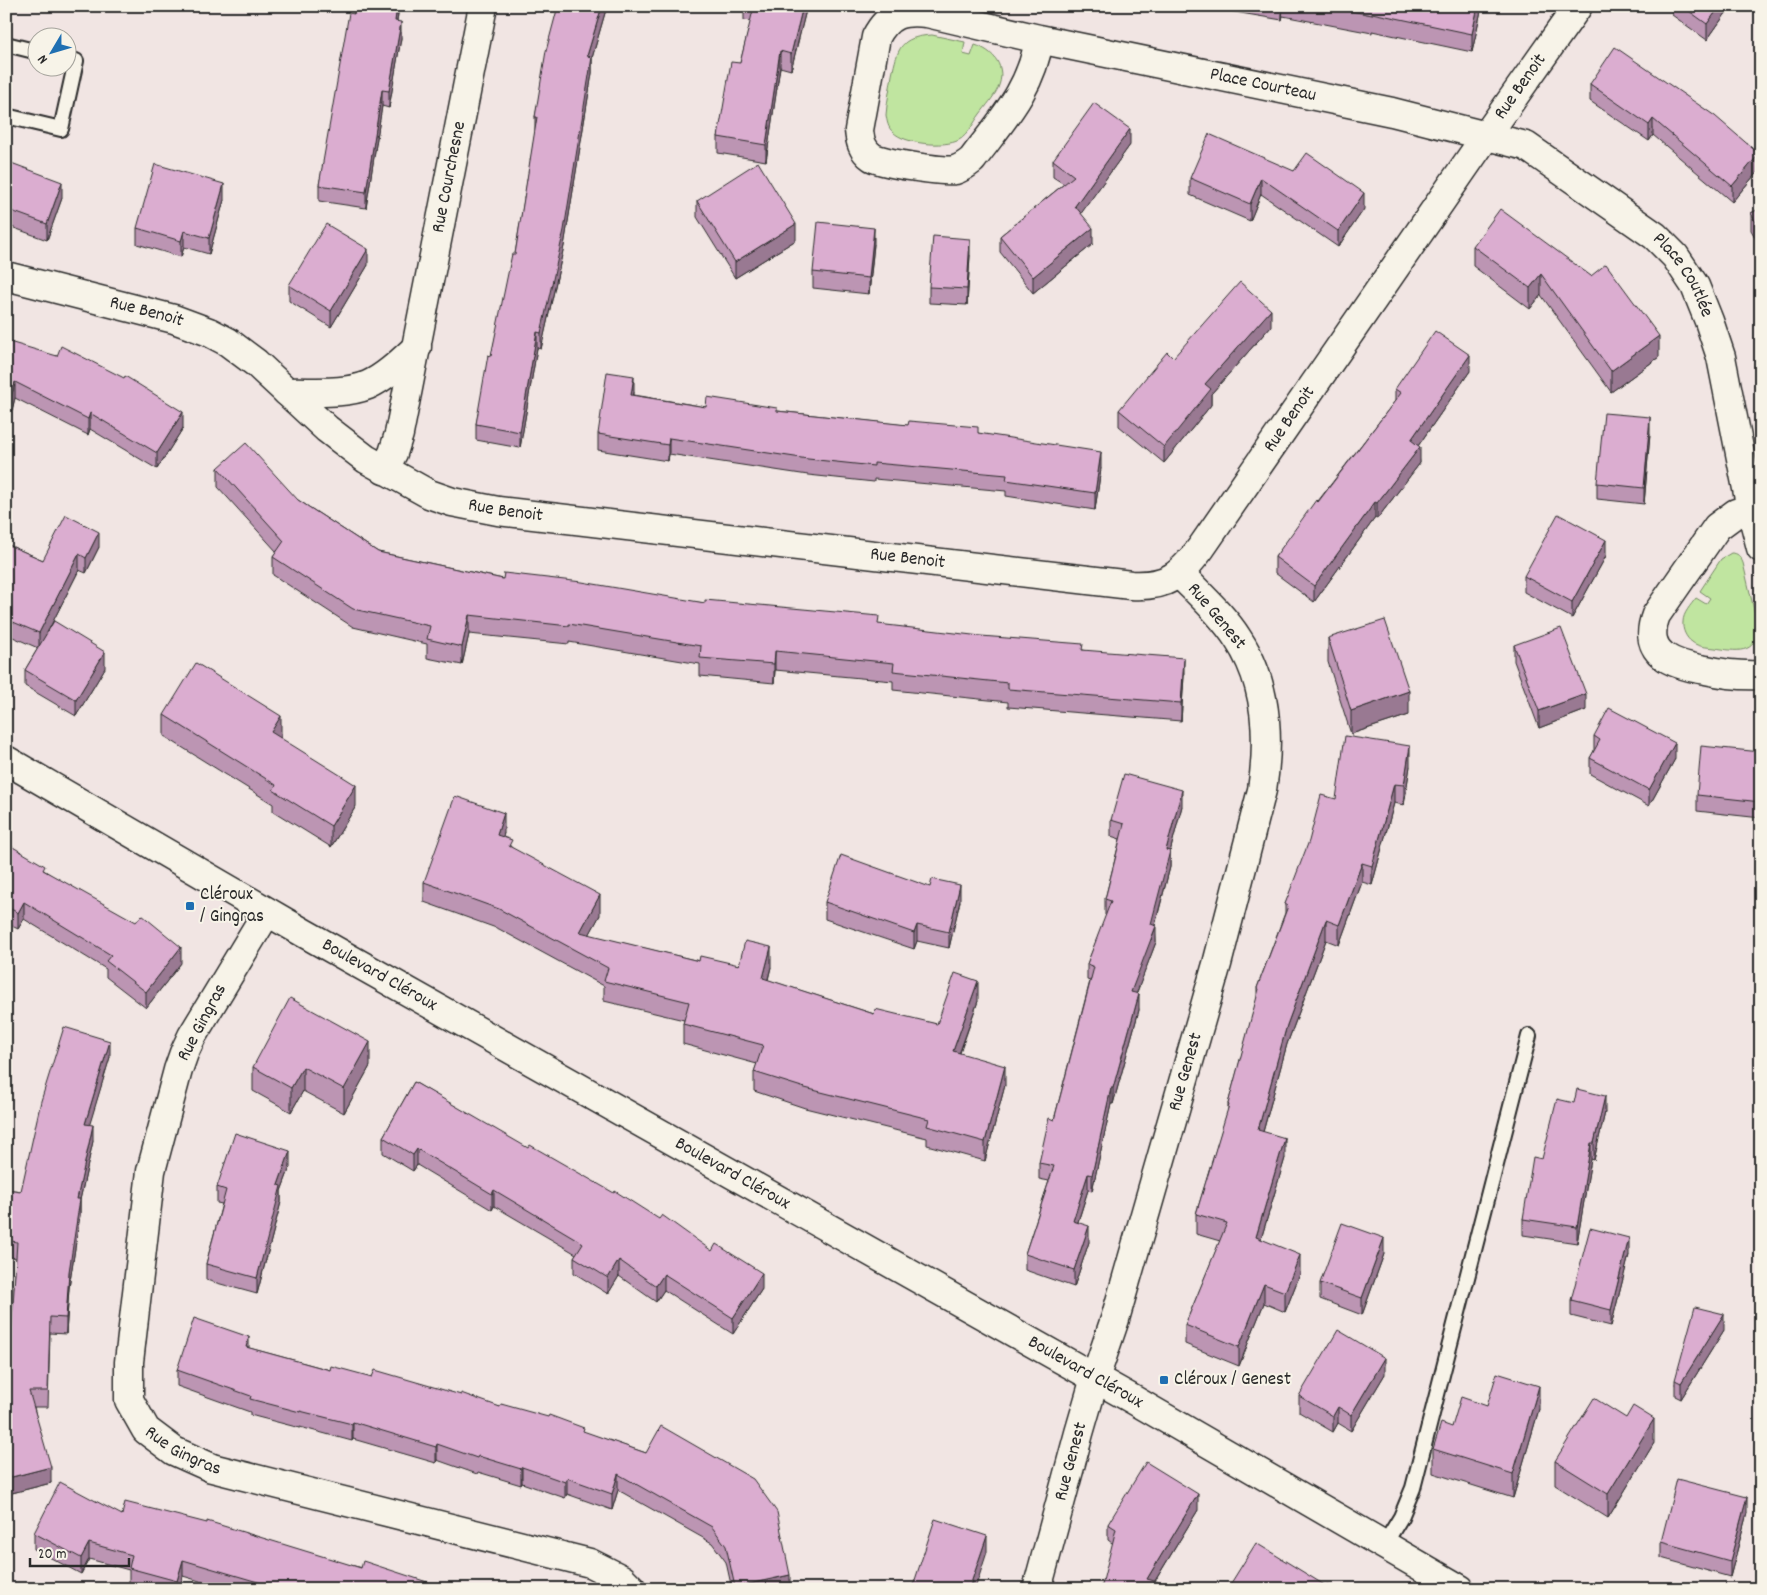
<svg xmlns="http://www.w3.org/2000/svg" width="1767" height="1595" font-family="Dekko,sans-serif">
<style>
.green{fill:#c0e5a0;stroke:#768866}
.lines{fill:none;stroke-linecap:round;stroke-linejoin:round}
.lane-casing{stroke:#2b2b2b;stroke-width:18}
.street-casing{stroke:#2b2b2b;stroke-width:31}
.secondary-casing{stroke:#2b2b2b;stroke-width:31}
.lane{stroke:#f7f3e8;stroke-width:14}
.street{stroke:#f7f3e8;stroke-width:28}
.secondary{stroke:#f7f3e8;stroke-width:28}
.wall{fill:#bc95b3;stroke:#2b2b2b}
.shaded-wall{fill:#997992;stroke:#2b2b2b}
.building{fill:#dbadd0;stroke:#2b2b2b}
.poi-dot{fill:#1f6fb2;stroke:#f7f3e8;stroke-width:2}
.labels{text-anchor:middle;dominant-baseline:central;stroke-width:4;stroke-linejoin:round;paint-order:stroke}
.street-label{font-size:19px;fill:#2b2b2b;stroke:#f7f3e8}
.poi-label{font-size:19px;fill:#2b2b2b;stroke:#f7f3e8;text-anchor:start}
</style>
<rect width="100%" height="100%" fill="#f1e5e3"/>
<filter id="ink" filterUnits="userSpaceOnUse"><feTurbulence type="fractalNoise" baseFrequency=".02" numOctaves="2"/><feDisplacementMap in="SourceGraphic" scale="10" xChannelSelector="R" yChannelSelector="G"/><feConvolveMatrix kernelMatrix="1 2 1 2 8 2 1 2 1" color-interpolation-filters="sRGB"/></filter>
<g filter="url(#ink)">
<path class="green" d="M932 35 965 42 963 54 971 56 975 45C994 51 1007 67 998 88 994 97 986 106 980 114 974 122 968 135 959 140 945 148 904 144 893 132 888 128 887 121 886 115 887 101 890 89 892 75 898 48 900 37 932 35Z
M1731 553C1738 553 1740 556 1743 563L1758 627C1757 656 1735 651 1715 648 1707 647 1698 647 1692 642 1686 638 1682 629 1683 622 1683 613 1691 605 1696 598L1706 604 1710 598 1700 591 1721 559Z"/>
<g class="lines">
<g class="lane-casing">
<path id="lane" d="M6 44 38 52
M6 116 61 129 76 61 68 59
M1384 1545 1401 1517 1413 1488 1529 1036"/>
</g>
<g class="street-casing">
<g id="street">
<path id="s1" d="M1039 39C1032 89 1001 121 972 160 967 164 962 168 955 170 945 172 880 163 872 157 862 150 860 141 859 130L876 37C888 14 902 10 927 13L1039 39 1392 112 1526 146 1655 236 1675 256 1695 286 1709 321 1721 357 1751 509 1761 548"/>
<path id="s2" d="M6 276 174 319 209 332 228 342 256 363 327 429 366 459 429 494 452 502 498 511 1131 585C1167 587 1180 576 1201 548L1486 136 1578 6"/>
<path d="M287 392C313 391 343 395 368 385 386 377 402 361 417 347"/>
<path id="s3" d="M384 470 393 453 399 434 483 6"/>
<path d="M1751 509 1736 513 1717 527 1656 615C1641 655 1674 665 1706 670 1724 674 1742 676 1761 675"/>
<path id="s4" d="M267 912 192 1036 184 1053 178 1070 151 1171 129 1362V1400L146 1430 174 1451 212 1468 590 1563 622 1579 632 1589"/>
<path id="s5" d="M1037 1589 1079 1433 1095 1378 1115 1319 1217 964 1262 790C1270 738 1268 684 1238 639 1222 614 1199 594 1179 573"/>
</g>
</g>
<g class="secondary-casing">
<g id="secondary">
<path id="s6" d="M6 760 304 933 1134 1400 1460 1589"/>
</g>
</g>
<use href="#lane" class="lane"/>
<use href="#street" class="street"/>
<use href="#secondary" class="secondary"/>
</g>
<path class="wall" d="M355 6H399L397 21 401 38 389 108 382 106 366 208 319 201V185Z
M558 6H607L592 58V73L564 246 541 349 537 348 520 448 476 440V424L491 356 515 254 535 133V117Z
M744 6H807L791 70 780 67 766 161 718 153V137L740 63 751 21 744 20Z
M1217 6H1482L1472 52 1372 31V33L1283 16 1282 20 1217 9Z
M1672 6H1731L1707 40 1672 15Z
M1590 84 1759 170 1732 202 1653 135 1649 141 1590 101Z
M1130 145 1081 213 1093 244 1033 293 1000 252V236L1064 184 1053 177V160Z
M6 161 62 198 47 240 6 225Z
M1294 171 1364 209 1338 247 1261 194 1250 221 1190 195V178Z
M224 200 209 254 184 247 181 257 137 244V228Z
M697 201 796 240 735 278 697 217Z
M1761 208V248L1751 230V213Z
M874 244 869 294 813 288V272Z
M1473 246 1591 276 1659 357 1611 392 1541 295 1530 309 1473 266Z
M970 255 967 305 929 303V287Z
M368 265 331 327 289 301V285Z
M1271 326 1211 394V405L1164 463 1119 426V410L1173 358Z
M6 341 183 428 157 469 90 429 88 435 15 398 12 410 6 408Z
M1470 371 1418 446 1420 463 1377 519 1375 518 1314 602 1275 573V557L1395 401V389Z
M634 392V395L706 407 777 411 978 433 1101 468 1095 510 1006 496V491L874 479V482L808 475 669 454 668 461 598 450V434Z
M1650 434 1644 504 1597 499V483Z
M218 468 298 500 378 552 503 579 705 603 1083 650 1184 676 1181 721 1008 707V702L893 690V681L775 670 774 683 700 676V664L569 642V644L469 634 462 665 427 658V644L353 627 273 575V557L277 552 218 487Z
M6 544 43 560 99 547 86 573 79 570 45 637 105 668 76 716 25 686V670L38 648 6 634Z
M1606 556 1572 618 1524 592V576Z
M1328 638 1409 715 1351 734 1328 662Z
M1514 645 1586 710 1539 728 1514 661Z
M164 715 281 737 280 738 356 806 331 847 273 811V804L164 736Z
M1594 736 1675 759 1649 806 1590 774V758L1594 751Z
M1761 752V818L1697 811V795Z
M1410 766 1404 805 1394 803 1372 885 1362 882 1339 945 1326 940 1287 1044 1263 1132 1285 1158 1261 1239 1300 1274 1285 1312 1264 1303 1239 1366 1185 1344V1325L1220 1241 1196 1234V1214L1228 1110V1104L1257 999V988L1285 913V904L1336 799Z
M1182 806 1170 852V867L1155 926 1156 942 1136 994 1139 1010 1113 1104H1111L1092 1191 1088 1190 1078 1222 1089 1242 1074 1287 1025 1270V1254L1049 1181 1039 1179V1163L1054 1120 1090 981 1087 980V964L1106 916 1105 915V899L1120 839 1111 836V820Z
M504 833 503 837 512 848 600 915 589 935 699 961 739 965 771 967 768 980 874 1014 937 1024 978 1001 960 1053 1005 1085 985 1161 927 1145V1138L805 1108 754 1091V1072L757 1064 683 1044V1024L684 1020 604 1001V986L499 929 424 902V882Z
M6 843 45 871 181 963 146 1008 106 977V969L24 919 18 929 6 923Z
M960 901 949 948 917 941 914 949 825 919V902Z
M110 1057 89 1125 93 1141 80 1200V1215L69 1288 66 1334 50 1333 48 1407H34L51 1483 8 1494 6 1488V1336H11L16 1258 6 1256V1189L21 1191Z
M370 1066 344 1113 303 1091 291 1112 253 1091V1067Z
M414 1082 762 1289 733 1334 664 1290 656 1302 619 1276 608 1294 574 1273V1257L576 1254 494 1206 492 1210 417 1165 413 1171 383 1153V1137Z
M1605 1112 1594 1160 1591 1159 1577 1243 1523 1235V1219L1542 1159Z
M290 1167 281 1191V1202L257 1294 206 1280V1264L222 1204 217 1203V1187Z
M1384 1254 1362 1315 1320 1299V1283Z
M1629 1255 1611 1326 1571 1316V1300Z
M1724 1330 1681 1399 1675 1396V1380Z
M249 1348 330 1370 372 1377 500 1407 584 1432 646 1453 790 1589H732L726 1562 712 1543 618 1490 612 1510 567 1494 565 1498 522 1483 521 1485 478 1472 477 1474 437 1460 436 1463 353 1439 352 1441 300 1427V1428L250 1415V1412L177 1386V1370Z
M1385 1374 1351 1431 1338 1423 1333 1432 1299 1412V1396Z
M1487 1406 1539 1409 1513 1498 1433 1473V1449L1452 1427Z
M1654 1443 1608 1518 1555 1485V1461Z
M1198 1510 1155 1581 1158 1589 1112 1543 1108 1540V1524Z
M1747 1513 1730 1577 1661 1558V1542Z
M122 1515 427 1582 456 1589H226L183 1576 179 1589H145L129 1584V1570L89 1559 81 1574 34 1549V1533Z"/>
<path class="shaded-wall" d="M397 6H399L395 37V21Z
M602 6H607L592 58V73L564 246 541 349V333L587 56Z
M803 6H807L791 70V54Z
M1282 6H1283L1282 20Z
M1478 6H1482L1472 52V34Z
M1720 6H1731L1707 40V24Z
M401 22V38L389 108V91Z
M780 51V67L766 161V145Z
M382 90V106L366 208V192Z
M1653 119V135L1649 141V125Z
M1130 129V145L1075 222V206Z
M1759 154V170L1732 202V186Z
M1261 178V194L1250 221V204Z
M62 182V198L47 240V224Z
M224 184V200L209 254V238Z
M1364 193V209L1338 247V231Z
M796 224V240L735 278V262Z
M874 228V244L869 294V278Z
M1093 228V244L1033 293V277Z
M184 231V247L181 257V241Z
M970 239V255L967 305V289Z
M368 249V265L331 327V311Z
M1541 274V295L1530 309V288Z
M1271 310V326L1211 394V405L1164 463V447L1205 384Z
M537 332V348L520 448V432Z
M1659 336V357L1611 392V371Z
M1470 355V371L1411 456V440Z
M634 376V392L631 411V395Z
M15 382V398L12 410V394Z
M183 412V428L157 469V453Z
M90 413V429L88 435V419Z
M1650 417V434L1644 504V488Z
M669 438V454L668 461V445Z
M1420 447V463L1377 519V503Z
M1101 452V468L1095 510V493Z
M1375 502V518L1314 602V586Z
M99 532V547L86 573V558Z
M1606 540V556L1572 618V602Z
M79 554V570L39 649V633Z
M469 615V634L462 665V647Z
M775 651V670L774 683V664Z
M105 652V668L76 716V700Z
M1184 658V676L1181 721V703Z
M1409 691V715L1351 734V711Z
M1586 694V710L1539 728V711Z
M281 716V737L271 753V732Z
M1675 743V759L1649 806V790Z
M1410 746V766L1404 805V785Z
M1394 784V803L1372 885V866Z
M356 785V806L331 847V826Z
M1182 790V806L1170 852V867L1151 940 1156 926V942L1131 1008V992L1166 850Z
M504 813V833L497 855V835Z
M1362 863V882L1339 945V925Z
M960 885V901L949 948V932Z
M600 895V915L580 952V932Z
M24 902V919L18 929V913Z
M1326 920V940L1287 1044 1258 1150V1130L1287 1025Z
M917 925V941L914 949V933Z
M181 947V963L146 1008V992Z
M771 947V967L763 998V978Z
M978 981V1001L953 1071V1051Z
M1139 994V1010L1113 1104V1088Z
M110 1041V1057L85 1140V1124Z
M370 1042V1066L344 1113V1089Z
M1005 1066V1085L985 1161V1142Z
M303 1067V1091L291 1112V1088Z
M1111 1088V1104L1092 1191V1175Z
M1605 1096V1112L1594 1160V1143Z
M93 1125V1141L80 1200V1215L69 1288 66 1334V1318L69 1272 77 1199Z
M1285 1138V1158L1256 1256V1237Z
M1591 1143V1159L1577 1243V1227Z
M417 1149V1165L413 1171V1155Z
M290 1151V1167L281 1191V1202L257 1294V1278L278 1185Z
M1088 1174V1190L1073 1237V1221Z
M494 1190V1206L492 1210V1194Z
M1089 1226V1242L1074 1287V1270Z
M1384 1238V1254L1362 1315V1298Z
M1629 1238V1255L1611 1326V1310Z
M1300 1255V1274L1285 1312V1292Z
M619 1260V1276L608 1294V1278Z
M762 1273V1289L733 1334V1318Z
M664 1274V1290L656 1302V1286Z
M1264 1284V1303L1239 1366V1347Z
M1724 1314V1330L1681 1399V1383Z
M249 1337V1353L246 1347Z
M1385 1358V1374L1351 1431V1415Z
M1539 1386V1409L1513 1498V1474Z
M1338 1407V1423L1333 1432V1416Z
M1654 1419V1443L1608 1518V1494Z
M353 1422V1439L352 1441V1424Z
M437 1444V1460L436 1463V1447Z
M51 1467V1483L8 1494V1478Z
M522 1467V1483L521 1485V1469Z
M618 1474V1490L612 1510V1494Z
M567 1478V1494L565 1498V1482Z
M1198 1494V1510L1150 1589 1147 1579Z
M1747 1497V1513L1730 1577V1561Z
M987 1536V1552L975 1589H969Z
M89 1543V1559L81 1574V1558Z
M183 1560V1576L179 1589H177V1581Z
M790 1575V1589H735V1587Z"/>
<path class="building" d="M355 6H397L395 21 401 22 389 91 382 90 366 192 319 185 349 13 354 14Z
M558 6H602L587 56 592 57 564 230 541 333 537 332 520 432 476 424 488 355 491 356 512 254H515L537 117H535L546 51Z
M753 6H803L791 54 780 51 766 145 718 137 731 62 740 63 754 6Z
M1324 6H1478L1472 34 1372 13V15Z
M1682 6H1720L1707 24Z
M1615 47 1715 116 1759 154 1732 186 1653 119 1649 125 1590 84Z
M1094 103 1130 129 1075 206 1093 228 1033 277 1000 236 1074 176 1053 160Z
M1209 134 1294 171 1307 153 1364 193 1338 231 1261 178 1250 204 1190 178Z
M6 161 62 182 47 224 6 209Z
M758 162 796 224 735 262 697 201Z
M155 164 224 184 209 238 184 231 181 241 137 228Z
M1761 208V232L1751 213Z
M1500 209 1591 276 1606 264 1659 336 1611 371 1541 274 1530 288 1473 246Z
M818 222 874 228 869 278 813 272Z
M326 224 368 249 331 311 289 285Z
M933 236 970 239 967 289 929 287Z
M1240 282 1271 310 1205 384 1211 389 1164 447 1119 410 1167 352 1173 358Z
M1435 331 1470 355 1411 440 1420 447 1377 503 1375 502 1314 586 1275 557 1316 500 1318 502 1401 393 1395 389Z
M6 341 57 356 61 346 124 378 125 376 183 412 157 453 90 413 88 419 15 382 12 394 6 392Z
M607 372 634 376 631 395 706 407 707 397 777 408V411L908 425 909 421 978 427V433L1101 452 1095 493 1006 480 1007 475 874 463V466L808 459 669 438 668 445 598 434Z
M1604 413 1650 417 1644 488 1597 483Z
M246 443 298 500 378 552 503 579 504 573 582 582 705 603V600L879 616 878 624 981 636 1083 644 1082 650 1184 658 1181 703 1008 689V683L893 671 894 663 775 651 774 664 700 658 701 646 569 624V626L469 615 462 647 427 639 430 626 353 609 273 557 284 541 218 468Z
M1558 514 1606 540 1572 602 1524 576Z
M66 515 99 532 86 558 79 554 39 633 6 619V544L43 560Z
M1385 620 1409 691 1351 711 1328 638Z
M54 621 105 652 76 700 25 670Z
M1561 628 1586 694 1539 711 1514 645Z
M196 663 281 716 271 732 356 785 331 826 273 790 276 785 164 715Z
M1609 708 1675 743 1649 790 1590 758 1600 740 1594 736Z
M1345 736 1410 746 1404 785 1394 784 1372 866 1362 863 1339 925 1326 920 1287 1025 1258 1130 1285 1138 1256 1237 1300 1255 1285 1292 1264 1284 1239 1347 1185 1325 1227 1223 1196 1214 1229 1105 1228 1104 1259 989 1257 988 1288 906 1285 904 1309 841 1321 795 1336 799Z
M1701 746 1761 752V802L1697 795Z
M1124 774 1182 790 1166 850 1170 851 1151 924 1156 926 1131 992 1139 994 1113 1088H1111L1092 1175 1088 1174 1073 1221 1089 1226 1074 1270 1025 1254 1054 1166 1039 1163 1049 1118 1054 1120 1082 1013 1094 967 1087 964 1111 901 1105 899 1124 824 1111 820Z
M455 796 504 813 497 835 512 840 509 846 600 895 580 932 699 961 700 956 739 965 745 941 771 947 763 978 874 1014 875 1009 937 1024 955 973 978 981 953 1051 1005 1066 985 1142 927 1126 929 1119 805 1088 754 1072 763 1045 683 1024 689 1002 604 981 608 968 499 909 424 882Z
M6 843 45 866 43 870 136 922 142 915 181 947 146 992 106 961 111 955 24 902 18 913 6 906Z
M841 855 930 887 932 879 960 885 949 932 917 925 914 933 825 902Z
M290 998 370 1042 344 1089 303 1067 291 1088 253 1067Z
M64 1027 110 1041 85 1124 93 1125 77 1199H80L69 1272 66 1318 50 1317 48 1391H29L51 1467 8 1478 6 1472V1336H11L17 1242 6 1240V1189L21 1191 41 1101Z
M414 1082 528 1148 530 1145 614 1193 615 1191 659 1219 662 1215 712 1251 716 1244 762 1273 733 1318 664 1274 656 1286 619 1260 608 1278 574 1257 583 1243 494 1190 492 1194 417 1149 413 1155 383 1137Z
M1577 1089 1605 1096 1594 1143H1591L1577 1227 1523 1219 1533 1157 1542 1159 1557 1099 1574 1103Z
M235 1133 290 1151 278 1185 281 1186 257 1278 206 1264 226 1190 217 1187Z
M1342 1223 1384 1238 1362 1298 1320 1283Z
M1590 1228 1629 1238 1611 1310 1571 1300Z
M1695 1307 1724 1314 1681 1383 1675 1380Z
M194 1318 249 1337 246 1347 330 1370 331 1366 372 1377 375 1370 461 1395V1393L500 1407 501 1404 548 1417 549 1415 584 1428 583 1431 646 1453 661 1426 753 1479 777 1512 790 1575 735 1587 726 1546 712 1527 618 1474 612 1494 567 1478 565 1482 522 1467 521 1469 478 1456 477 1458 437 1444 436 1447 353 1422 352 1424 300 1411V1412L250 1399 251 1396 177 1370Z
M1338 1330 1385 1358 1351 1415 1338 1407 1333 1416 1299 1396Z
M1497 1373 1539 1386 1513 1474 1433 1449 1441 1423 1452 1427 1461 1397 1487 1406Z
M1594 1398 1626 1418 1633 1406 1654 1419 1608 1494 1555 1461Z
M1146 1462 1198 1494 1147 1579 1158 1582 1157 1589H1101L1116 1529 1108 1524Z
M1677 1479 1747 1497 1730 1561 1661 1542Z
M60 1482 122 1515 125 1502 207 1523V1521L361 1568 363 1561 427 1582 456 1589H267L268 1585 183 1560 177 1581 129 1568 132 1555 89 1543 81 1558 34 1533Z
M935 1519 987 1536 969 1589H912Z
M1256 1543 1326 1586 1327 1584 1334 1589H1229L1228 1588Z"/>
</g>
<g class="poi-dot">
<rect x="185" y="901" width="10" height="10" rx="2.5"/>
<rect x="1159" y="1375" width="10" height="10" rx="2.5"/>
</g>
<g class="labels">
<g class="street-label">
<text stroke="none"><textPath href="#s1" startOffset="775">Place Courteau</textPath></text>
<text stroke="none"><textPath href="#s2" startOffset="1839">Rue Benoit</textPath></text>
<text stroke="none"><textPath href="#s3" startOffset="301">Rue Courchesne</textPath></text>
<text stroke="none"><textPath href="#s1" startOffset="1251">Place Coutlée</textPath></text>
<text stroke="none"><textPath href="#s2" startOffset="145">Rue Benoit</textPath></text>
<text stroke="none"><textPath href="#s2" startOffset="1434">Rue Benoit</textPath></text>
<text stroke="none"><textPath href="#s2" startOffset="564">Rue Benoit</textPath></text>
<text stroke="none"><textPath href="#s2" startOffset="969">Rue Benoit</textPath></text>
<text transform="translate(1216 617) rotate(50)">Rue Genest</text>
<text stroke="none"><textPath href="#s6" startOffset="431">Boulevard Cléroux</textPath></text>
<text transform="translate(203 1023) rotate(-62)">Rue Gingras</text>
<text stroke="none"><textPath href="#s5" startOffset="538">Rue Genest</textPath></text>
<text stroke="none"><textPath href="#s6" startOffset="836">Boulevard Cléroux</textPath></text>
<text stroke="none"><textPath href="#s6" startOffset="1241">Boulevard Cléroux</textPath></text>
<text stroke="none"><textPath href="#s4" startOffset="594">Rue Gingras</textPath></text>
<text stroke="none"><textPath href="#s5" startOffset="132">Rue Genest</textPath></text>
</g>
<g class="poi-label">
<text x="200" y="895">Cléroux<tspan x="200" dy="22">/ Gingras</tspan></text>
<text x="1174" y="1380">Cléroux / Genest</text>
</g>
</g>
<rect width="1767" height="1595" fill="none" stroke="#f7f3e8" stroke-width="25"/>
<rect x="12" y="12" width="1742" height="1570" fill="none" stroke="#2b2b2b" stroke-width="2" filter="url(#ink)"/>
<g transform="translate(52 52) rotate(232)"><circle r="24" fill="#f7f3e8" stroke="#a5a39c"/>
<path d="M0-4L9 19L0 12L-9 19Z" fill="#1f6fb2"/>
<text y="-8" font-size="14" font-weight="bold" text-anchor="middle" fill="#2b2b2b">N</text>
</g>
<path d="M30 1558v8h99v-8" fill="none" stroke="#2b2b2b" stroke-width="2.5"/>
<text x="38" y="1558" font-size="15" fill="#2b2b2b" stroke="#f7f3e8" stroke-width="4" paint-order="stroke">20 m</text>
</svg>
